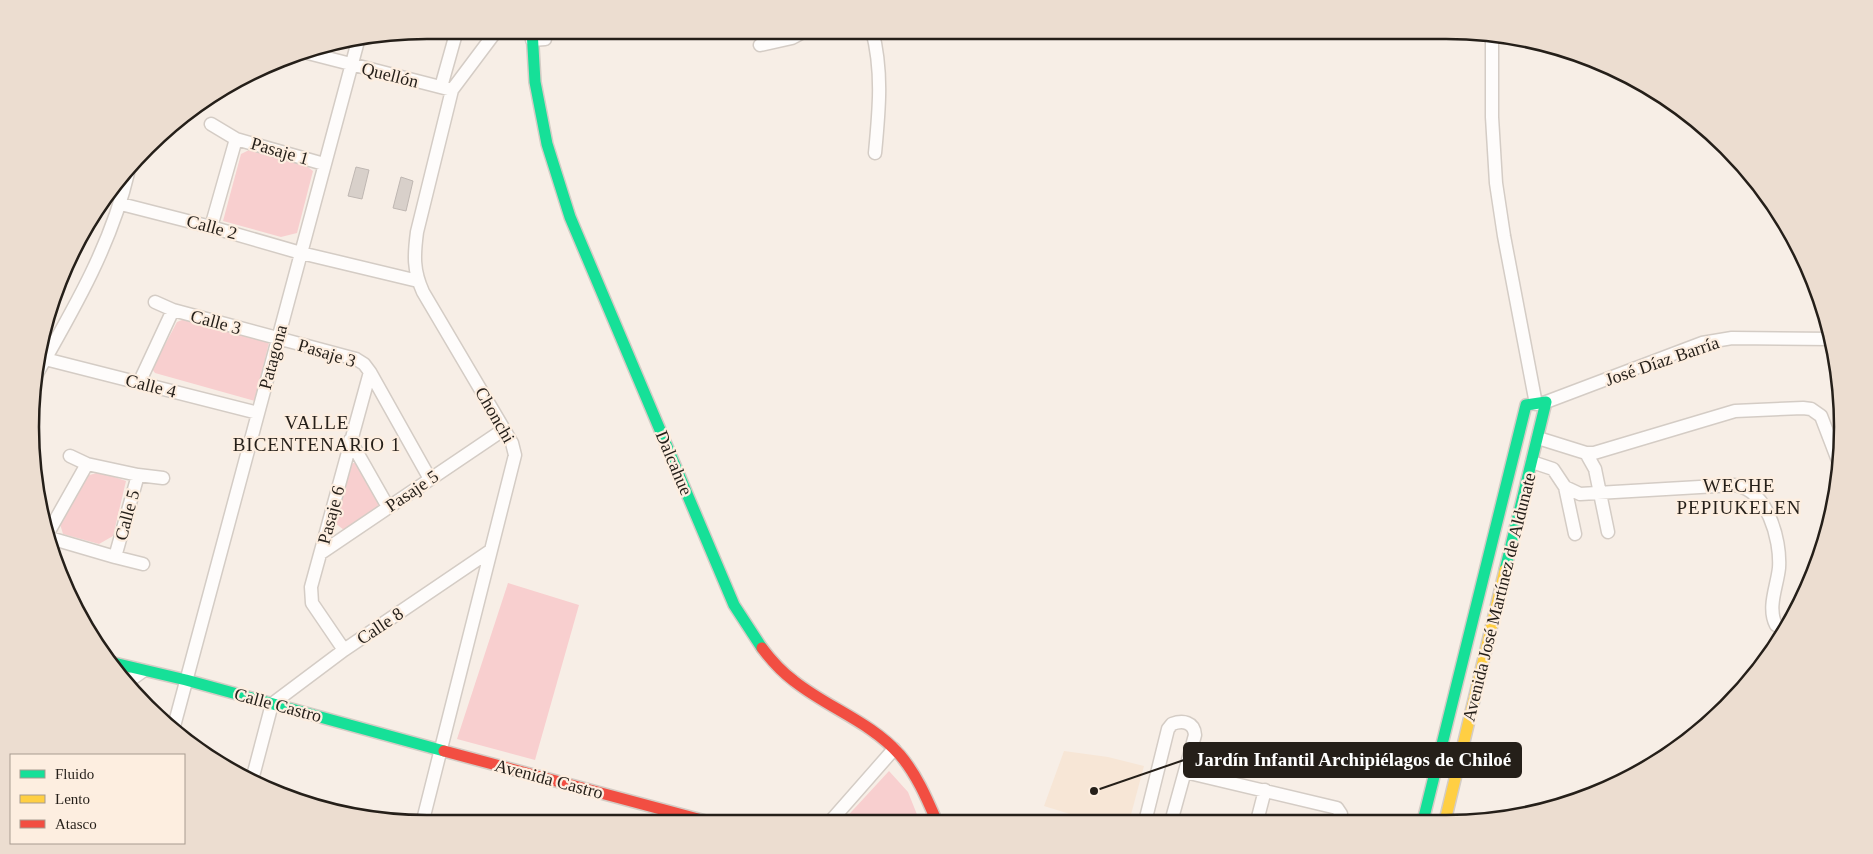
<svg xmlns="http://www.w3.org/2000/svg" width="1873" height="854" font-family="'Times New Roman',serif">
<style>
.built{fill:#f7e6d6}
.green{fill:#f8cfcf}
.building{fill:#d8d0ca;stroke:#bfb7b2}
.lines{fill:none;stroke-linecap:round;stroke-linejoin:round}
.street-casing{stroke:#d4ccc5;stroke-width:15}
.fast-casing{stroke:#d4ccc5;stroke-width:14}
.slow-casing{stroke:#d4ccc5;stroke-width:14}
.jam-casing{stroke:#d4ccc5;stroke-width:14}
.street{stroke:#fefcfb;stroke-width:12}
.fast{stroke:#16e098;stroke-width:11}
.slow{stroke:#ffcf43;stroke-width:11}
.jam{stroke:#f24e42;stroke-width:11}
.labels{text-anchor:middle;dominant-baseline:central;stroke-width:4.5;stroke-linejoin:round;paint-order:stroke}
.street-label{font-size:18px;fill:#251f19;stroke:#fdeee0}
.neighbourhood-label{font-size:19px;letter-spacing:1px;fill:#251f19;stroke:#fdeee0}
.rim{fill:none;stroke:#251f19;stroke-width:2.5}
.leader{fill:none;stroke:#251f19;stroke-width:2}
.callout-dot{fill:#251f19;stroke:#fdeee0;stroke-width:2}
.callout{fill:#251f19;stroke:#251f19;stroke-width:2}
.callout-label{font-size:19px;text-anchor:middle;font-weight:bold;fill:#fff}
</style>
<rect width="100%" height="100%" fill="#f7eee6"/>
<path class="built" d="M1064 751 1108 757 1144 766 1129 822H1096L1044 806Z"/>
<path class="green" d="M253 148 304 164 313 171 297 233 281 237 223 221 241 154Z
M187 318 270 338 255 401 155 373 152 369 177 322Z
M356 462 380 500 377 509 344 530 335 523 351 464Z
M100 472 126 481 113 536 99 544 63 534 60 524 86 476Z
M508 583 579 605 535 760 457 739Z
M889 771 908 792 920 822 841 823Z"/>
<path class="building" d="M356 167 369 170 362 199 348 196Z
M401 177 413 181 406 211 393 208Z"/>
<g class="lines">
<g class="street-casing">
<path id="street" d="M872 30C883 71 879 111 875 153
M1492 35V117L1496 183 1504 236 1536 404
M532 40 545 39
M760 45 792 38 807 30
M300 51 452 90
M441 87 457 30
M211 124 236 139
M121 204 211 227 301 253 418 281
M211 227 236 139 324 164
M155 302 173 310
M45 359 258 413
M35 377C72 312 111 246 128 173
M139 383 173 310 356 359 364 364 370 372 430 479
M1546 402 1702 343 1732 338 1832 339
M1538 438 1586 453H1594L1735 411 1803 408 1811 409 1821 416 1839 463
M350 440 388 507
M1586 453 1595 469 1608 532
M70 456 87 464
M1532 462 1553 469 1565 487 1580 494 1734 485C1767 489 1781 539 1779 568 1777 587 1767 607 1776 625L1784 630
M138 475 163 478
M1565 487 1575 534
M48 533 87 464 138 475 115 557 50 538
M321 553 503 430
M115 557 143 564
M344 650 312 603 311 587 370 372
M129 681 143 671
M173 730 358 41
M1185 772 1337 808 1341 814V821
M252 780 272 704 344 650 490 551
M1257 821 1265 790
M1145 822 1168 729 1172 724C1183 720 1194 722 1195 735L1171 822
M829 823 894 749
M422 824 515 455 512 443 423 292C413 270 414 255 417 232L452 90 497 30"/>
</g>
<g class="fast-casing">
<path id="fast" d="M532 30 535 82 547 144 570 217 734 605 762 648
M114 663 186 680 444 751
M1423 821 1526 405 1546 402 1505 570"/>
</g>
<g class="slow-casing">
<path id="slow" d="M1445 821 1505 570"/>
</g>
<g class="jam-casing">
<path id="jam" d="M762 648C771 660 782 672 794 681 828 708 871 722 900 755 917 775 927 799 937 822
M444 751 713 823"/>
</g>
<use href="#street" class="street"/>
<use href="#fast" class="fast"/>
<use href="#slow" class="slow"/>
<use href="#jam" class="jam"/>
</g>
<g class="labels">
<g class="street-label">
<text transform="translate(390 75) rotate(14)">Quellón</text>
<text transform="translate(280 151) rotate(16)">Pasaje 1</text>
<text transform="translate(212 227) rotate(15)">Calle 2</text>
<text transform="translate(216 322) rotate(15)">Calle 3</text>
<text transform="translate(327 353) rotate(17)">Pasaje 3</text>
<text transform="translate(273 357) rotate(-75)">Patagona</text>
<text transform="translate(1662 361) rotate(-19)">José Díaz Barría</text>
<text transform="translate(151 386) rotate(14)">Calle 4</text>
<text transform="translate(495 415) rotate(60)">Chonchi</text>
<text transform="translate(674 463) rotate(67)">Dalcahue</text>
<text transform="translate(412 491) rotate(-34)">Pasaje 5</text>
<text transform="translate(127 515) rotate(-75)">Calle 5</text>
<text transform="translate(331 515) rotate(-75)">Pasaje 6</text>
<text transform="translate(1499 597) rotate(-76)">Avenida José Martínez de Aldunate</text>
<text transform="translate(380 626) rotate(-34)">Calle 8</text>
<text transform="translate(278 705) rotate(15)">Calle Castro</text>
<text transform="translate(549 779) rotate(15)">Avenida Castro</text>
</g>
<g class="neighbourhood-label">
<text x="317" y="422">VALLE<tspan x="317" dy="22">BICENTENARIO 1</tspan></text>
<text x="1739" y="485">WECHE<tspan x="1739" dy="22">PEPIUKELEN</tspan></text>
</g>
</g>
<path d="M0 0H1873V854H0ZM427 39H1446A388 388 0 0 1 1834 427V427A388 388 0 0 1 1446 815H427A388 388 0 0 1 39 427V427A388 388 0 0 1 427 39Z" fill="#ecddd0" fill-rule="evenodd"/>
<path class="rim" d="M427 39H1446A388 388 0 0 1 1834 427V427A388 388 0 0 1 1446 815H427A388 388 0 0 1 39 427V427A388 388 0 0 1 427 39Z"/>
<path class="leader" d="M1094 791L1184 760"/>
<circle class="callout-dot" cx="1094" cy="791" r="5"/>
<rect class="callout" x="1184" y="743" width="337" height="34" rx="5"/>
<g class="callout-label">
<text x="1353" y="766">Jardín Infantil Archipiélagos de Chiloé</text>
</g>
<rect x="10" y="754" width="175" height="90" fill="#fdeee0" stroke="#a79b90"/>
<rect x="20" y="770" width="25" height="8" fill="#16e098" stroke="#a79b90"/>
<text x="55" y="779" font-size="15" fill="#251f19">Fluido</text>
<rect x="20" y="795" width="25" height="8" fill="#ffcf43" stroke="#a79b90"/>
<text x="55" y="804" font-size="15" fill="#251f19">Lento</text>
<rect x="20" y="820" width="25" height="8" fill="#f24e42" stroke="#a79b90"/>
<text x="55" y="829" font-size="15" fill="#251f19">Atasco</text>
</svg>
